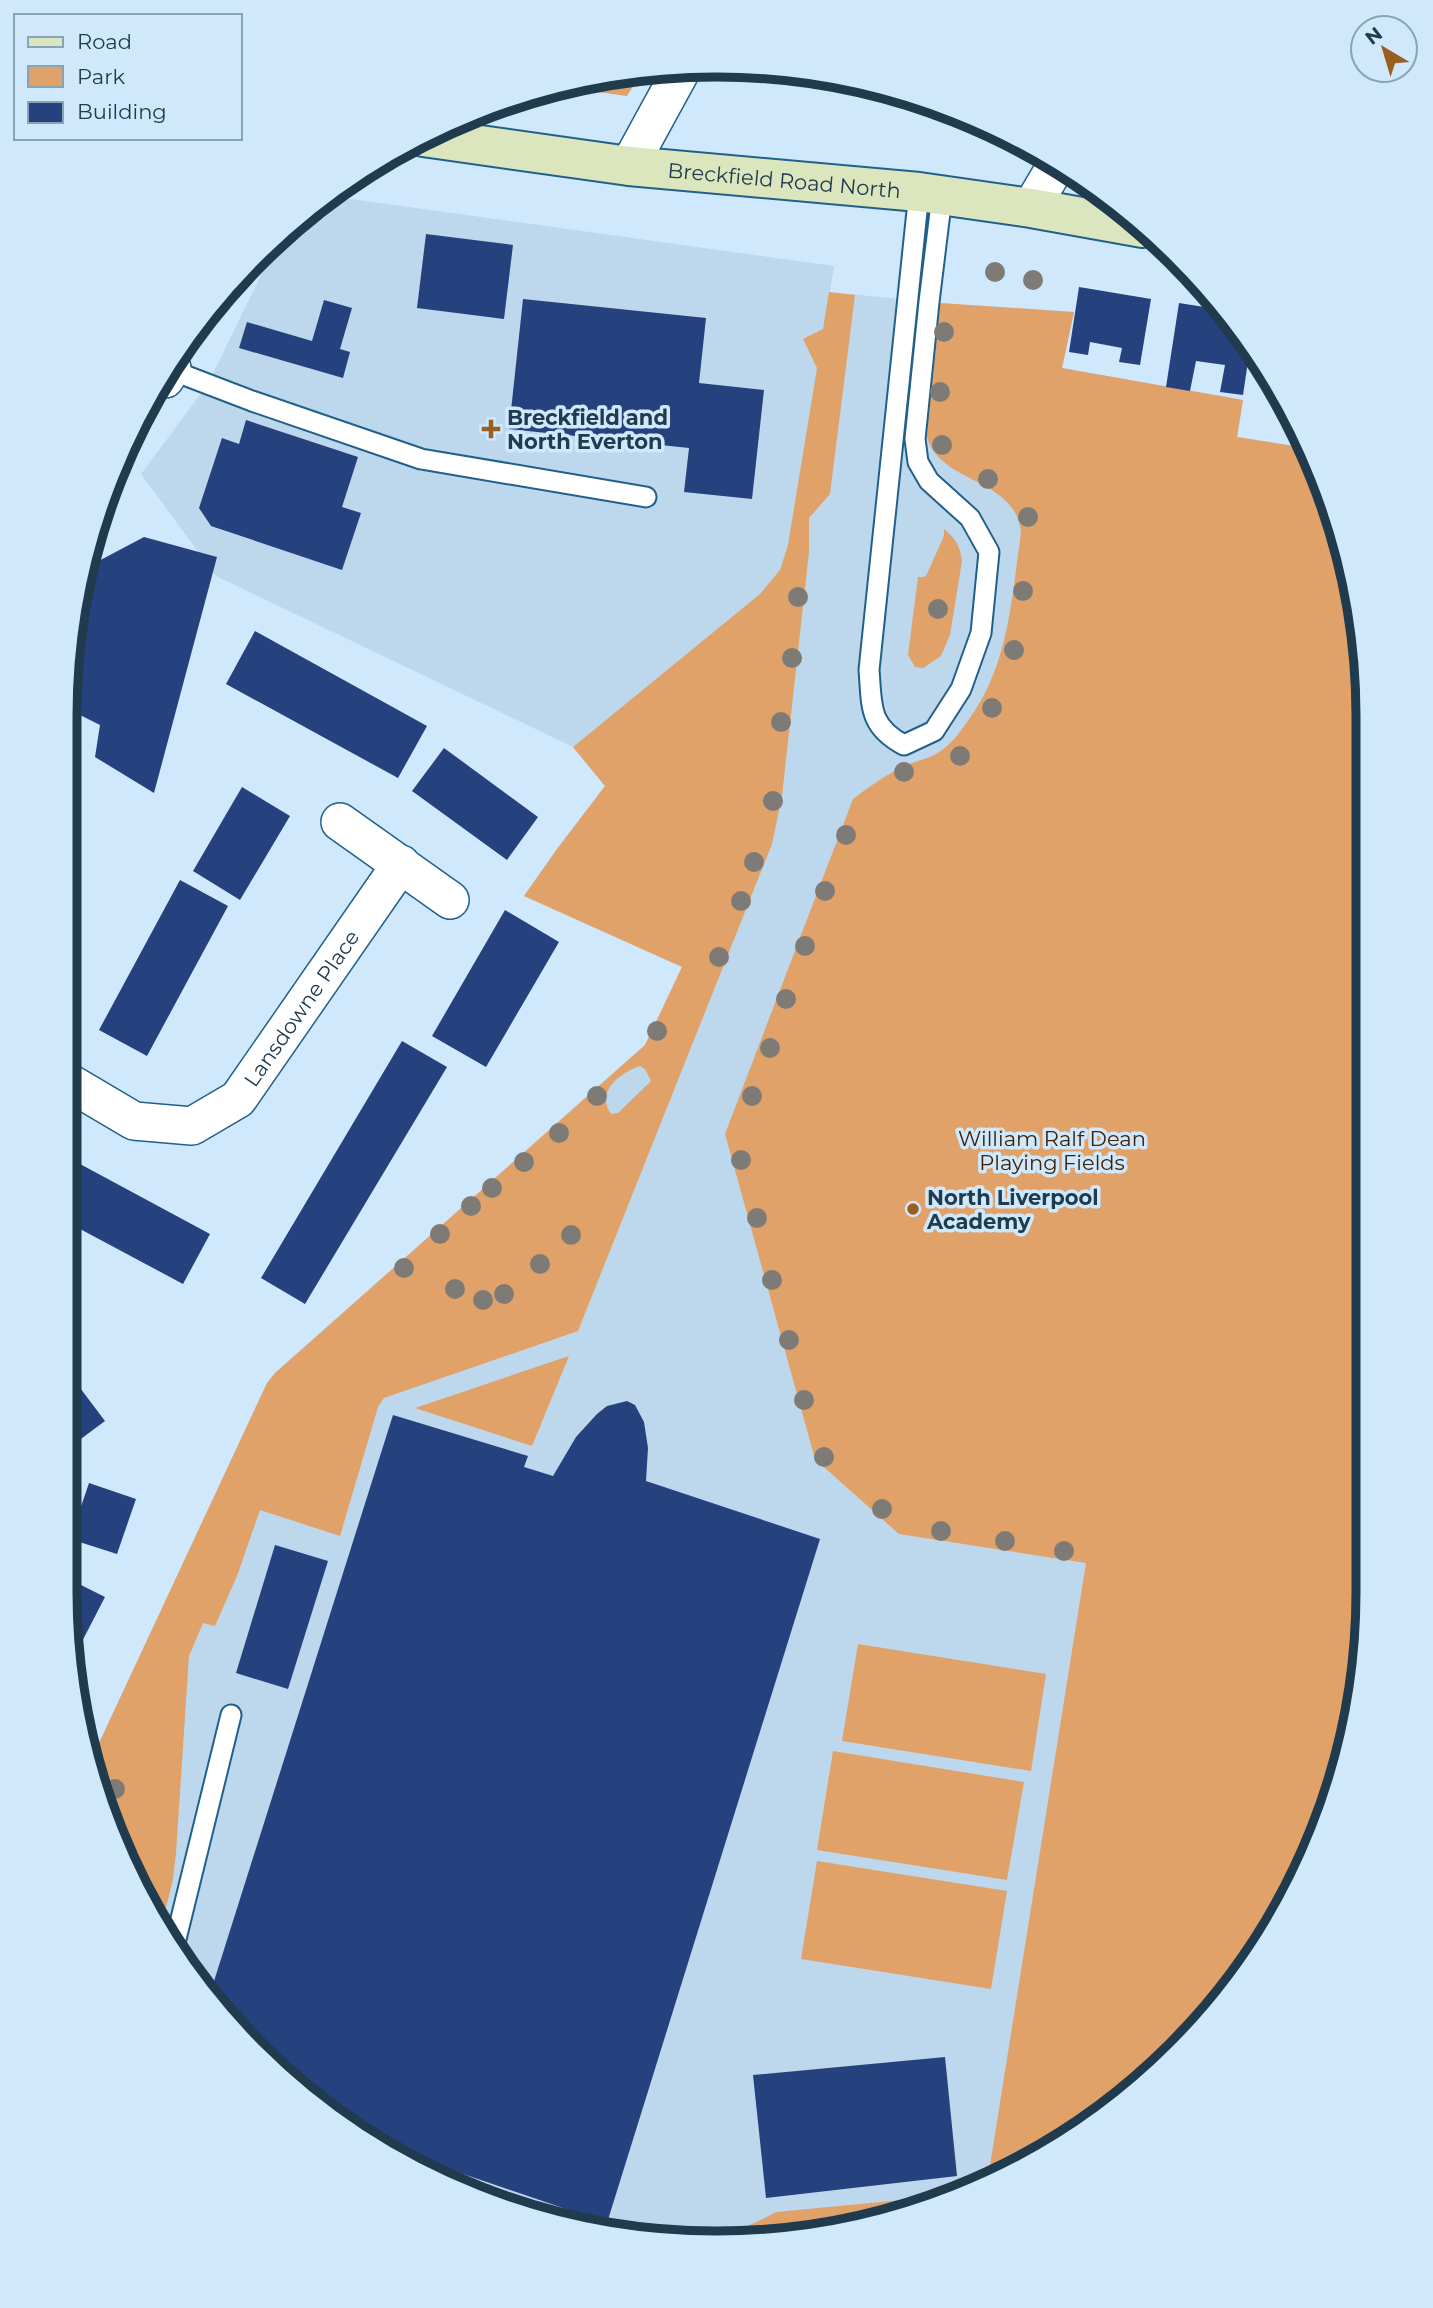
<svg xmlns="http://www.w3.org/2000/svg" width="1433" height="2308" font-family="Montserrat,sans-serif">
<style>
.built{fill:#bdd7ed}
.green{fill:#e0a269;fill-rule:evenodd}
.building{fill:#25427e}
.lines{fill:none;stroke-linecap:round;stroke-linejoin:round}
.lane-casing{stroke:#21608b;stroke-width:23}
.street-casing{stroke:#21608b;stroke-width:40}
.secondary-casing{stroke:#21608b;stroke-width:42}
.lane{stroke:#fff;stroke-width:19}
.street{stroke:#fff;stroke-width:37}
.secondary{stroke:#dce6be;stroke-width:38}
.tree{fill:#7e7b76}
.poi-dot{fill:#9a5f20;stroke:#cfe8fc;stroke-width:2.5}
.labels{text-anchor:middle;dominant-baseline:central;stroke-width:7;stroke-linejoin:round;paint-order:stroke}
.street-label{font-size:21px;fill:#213b4e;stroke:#cfe8fc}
.poi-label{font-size:21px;font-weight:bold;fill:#213b4e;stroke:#cfe8fc;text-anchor:start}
.park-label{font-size:21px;fill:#3c2208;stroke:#cfe8fc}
.rim{fill:none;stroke:#213b4e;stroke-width:9}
</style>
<rect width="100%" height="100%" fill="#cfe8fc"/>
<path class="built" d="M329 196 834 266 830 292 940 303 1074 312 1062 368 1243 400 1237 437 1307 448 1334 507 1367 673 1363 1676 1319 1841 1234 1988 1079 2133 926 2209 716 2243 507 2209 354 2133 199 1988 99 1801 92 1758 267 1383 275 1373 645 1045 682 967 524 896 557 849 605 786 573 747 216 576 141 474 208 384 281 234 286 227Z"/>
<path class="green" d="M631 70H643L627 96 561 87Z
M829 292 855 295 830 494 809 518V552L782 796 772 844 578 1331 384 1398 378 1407 340 1536 260 1510 237 1576 215 1626 203 1623 189 1656 176 1853 173 1879 163 1920 99 1801 92 1758 267 1383 275 1373 645 1045 682 967 524 896 557 849 605 786 573 747 760 594 780 570 788 545 817 368 803 339 823 329ZM640 1066 645 1069 651 1081 618 1113 611 1114C595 1092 620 1073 640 1066Z
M940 303 1074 312 1062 368 1243 400 1237 437 1307 448 1334 507 1367 673 1363 1676 1319 1841 1234 1988 1079 2133 988 2178 1086 1563 899 1534 815 1459 725 1134 853 799C870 786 888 773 908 765 920 759 931 759 942 750 952 743 960 732 967 722 1009 666 1011 601 1021 533 1016 474 932 486 925 428Z
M944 529C956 539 960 546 962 561L950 635 941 656 923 668 915 667 908 655 918 577H924L927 574 944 536Z
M569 1356 532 1446 415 1408Z
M858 1644 1046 1674 1031 1771 842 1741Z
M833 1751 1024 1782 1007 1880 817 1850Z
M817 1861 1007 1891 991 1989 801 1959Z
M954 2195 926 2209 716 2243 694 2240C719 2240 754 2224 776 2212Z"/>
<path class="building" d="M949 111 987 125 983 132Z
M426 234 513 245 504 319 417 308Z
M1079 287 1151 299 1140 365 1119 362 1122 348 1090 342 1088 355 1069 352Z
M523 299 706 318 699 383 764 390 752 499 684 492 689 448 509 429Z
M324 300 352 308 340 349 350 352 343 378 239 348 247 322 312 341Z
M1179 303 1223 310 1250 348 1243 395 1220 392 1225 365 1196 361 1190 391 1166 387Z
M246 420 358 457 342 507 361 513 342 570 211 526 199 508 222 438 239 444Z
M144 537 217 557 154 793 95 757 100 725 70 710V639L93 564Z
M255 631 427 726 398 778 226 684Z
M444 748 538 817 507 860 412 791Z
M242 787 290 816 240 900 193 871Z
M180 880 228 906 147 1056 99 1030Z
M505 910 559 942 486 1067 432 1036Z
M402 1041 447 1067 305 1304 261 1278Z
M67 1157 210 1234 183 1284 67 1222Z
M68 1372 105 1421 66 1450V1374Z
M627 1401 635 1405 644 1422 648 1448 646 1481 820 1539 607 2223 402 2153 400 2156 354 2133 209 1997 393 1415 528 1456 524 1467 553 1476 576 1437 597 1414 607 1406Z
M89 1483 136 1499 117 1554 70 1539Z
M275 1545 328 1561 288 1689 236 1673Z
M65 1577 105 1597 75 1655 65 1592Z
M945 2057 957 2176 766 2198 753 2075Z"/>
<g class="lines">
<g class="lane-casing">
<path id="lane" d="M919 192 869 670C872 705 868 726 904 745L934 731 961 689 981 633 989 552 970 518 929 481 918 462 915 439 929 302 942 196
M171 370 252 401 421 459 646 497
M175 1943 231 1715"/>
</g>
<g class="street-casing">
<g id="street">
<path d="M629 166 682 69"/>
<path d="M1031 208 1057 164"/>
<path d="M165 379 172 368"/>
<path d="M340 822 450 900"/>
<path id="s1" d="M68 1082 134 1121 192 1126 238 1099 401 864"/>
</g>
</g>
<g class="secondary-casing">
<g id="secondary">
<path id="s2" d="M423 137 629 166 919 192 1031 208 1143 228"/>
</g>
</g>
<use href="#lane" class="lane"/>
<use href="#street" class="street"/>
<use href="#secondary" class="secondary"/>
</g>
<g class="tree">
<circle cx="995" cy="272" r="10"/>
<circle cx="1033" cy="280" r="10"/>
<circle cx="944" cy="332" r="10"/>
<circle cx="940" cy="392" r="10"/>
<circle cx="942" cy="445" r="10"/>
<circle cx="988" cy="479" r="10"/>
<circle cx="1028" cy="517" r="10"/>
<circle cx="1023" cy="591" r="10"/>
<circle cx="798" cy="597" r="10"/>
<circle cx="938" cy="609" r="10"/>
<circle cx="1014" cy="650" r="10"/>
<circle cx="792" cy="658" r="10"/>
<circle cx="992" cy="708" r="10"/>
<circle cx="781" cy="722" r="10"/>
<circle cx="960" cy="756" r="10"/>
<circle cx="904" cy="772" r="10"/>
<circle cx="773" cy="801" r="10"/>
<circle cx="846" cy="835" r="10"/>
<circle cx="754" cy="862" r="10"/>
<circle cx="825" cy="891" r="10"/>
<circle cx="741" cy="901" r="10"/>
<circle cx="805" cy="946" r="10"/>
<circle cx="719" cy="957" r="10"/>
<circle cx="786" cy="999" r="10"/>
<circle cx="657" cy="1031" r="10"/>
<circle cx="770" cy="1048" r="10"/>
<circle cx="597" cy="1096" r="10"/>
<circle cx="752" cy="1096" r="10"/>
<circle cx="559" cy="1133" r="10"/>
<circle cx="741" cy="1160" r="10"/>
<circle cx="524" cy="1162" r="10"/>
<circle cx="492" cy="1188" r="10"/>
<circle cx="471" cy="1206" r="10"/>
<circle cx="757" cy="1218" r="10"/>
<circle cx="440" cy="1234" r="10"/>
<circle cx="571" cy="1235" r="10"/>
<circle cx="540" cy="1264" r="10"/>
<circle cx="404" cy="1268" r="10"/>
<circle cx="772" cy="1280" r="10"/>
<circle cx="455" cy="1289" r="10"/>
<circle cx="504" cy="1294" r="10"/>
<circle cx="483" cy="1300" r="10"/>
<circle cx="789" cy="1340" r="10"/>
<circle cx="804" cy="1400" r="10"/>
<circle cx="824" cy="1457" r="10"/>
<circle cx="882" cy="1509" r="10"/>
<circle cx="941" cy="1531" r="10"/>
<circle cx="1005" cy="1541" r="10"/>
<circle cx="1064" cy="1551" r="10"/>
<circle cx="115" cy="1789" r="10"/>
</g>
<g class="poi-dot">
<path d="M487.5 418.5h7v7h7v7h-7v7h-7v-7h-7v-7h7z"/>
<circle cx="913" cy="1209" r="7"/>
</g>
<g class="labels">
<g class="street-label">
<text stroke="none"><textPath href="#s2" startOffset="364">Breckfield Road North</textPath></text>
<text stroke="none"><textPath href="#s1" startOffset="299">Lansdowne Place</textPath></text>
</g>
<g class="poi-label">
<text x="507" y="417">Breckfield and<tspan x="507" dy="24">North Everton</tspan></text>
<text x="927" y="1197">North Liverpool<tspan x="927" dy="24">Academy</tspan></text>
</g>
<g class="park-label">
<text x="1052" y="1138">William Ralf Dean<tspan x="1052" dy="24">Playing Fields</tspan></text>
</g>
</g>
<path d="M0 0H1433V2308H0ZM716 77H717A639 639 0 0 1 1356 716V1592A639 639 0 0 1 717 2231H716A639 639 0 0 1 77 1592V716A639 639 0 0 1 716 77Z" fill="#cfe8fc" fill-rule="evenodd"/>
<path class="rim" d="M716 77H717A639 639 0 0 1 1356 716V1592A639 639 0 0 1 717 2231H716A639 639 0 0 1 77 1592V716A639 639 0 0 1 716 77Z"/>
<rect x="14" y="14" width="228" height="126" fill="#cfe8fc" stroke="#89a3b6" stroke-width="2"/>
<rect x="28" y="37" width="35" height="10" fill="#dce6be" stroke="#89a3b6" stroke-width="2"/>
<text x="77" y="49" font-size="21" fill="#213b4e">Road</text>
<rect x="28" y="66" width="35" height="21" fill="#e0a269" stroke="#89a3b6" stroke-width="2"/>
<text x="77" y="84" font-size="21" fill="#213b4e">Park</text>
<rect x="28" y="102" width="35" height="21" fill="#25427e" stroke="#89a3b6" stroke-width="2"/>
<text x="77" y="119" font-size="21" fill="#213b4e">Building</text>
<g transform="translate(1384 49) rotate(322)"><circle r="33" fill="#cfe8fc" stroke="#89a3b6" stroke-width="2"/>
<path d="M0-5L12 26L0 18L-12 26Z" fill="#9a5f20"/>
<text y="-10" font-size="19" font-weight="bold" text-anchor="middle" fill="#213b4e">N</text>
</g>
</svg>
